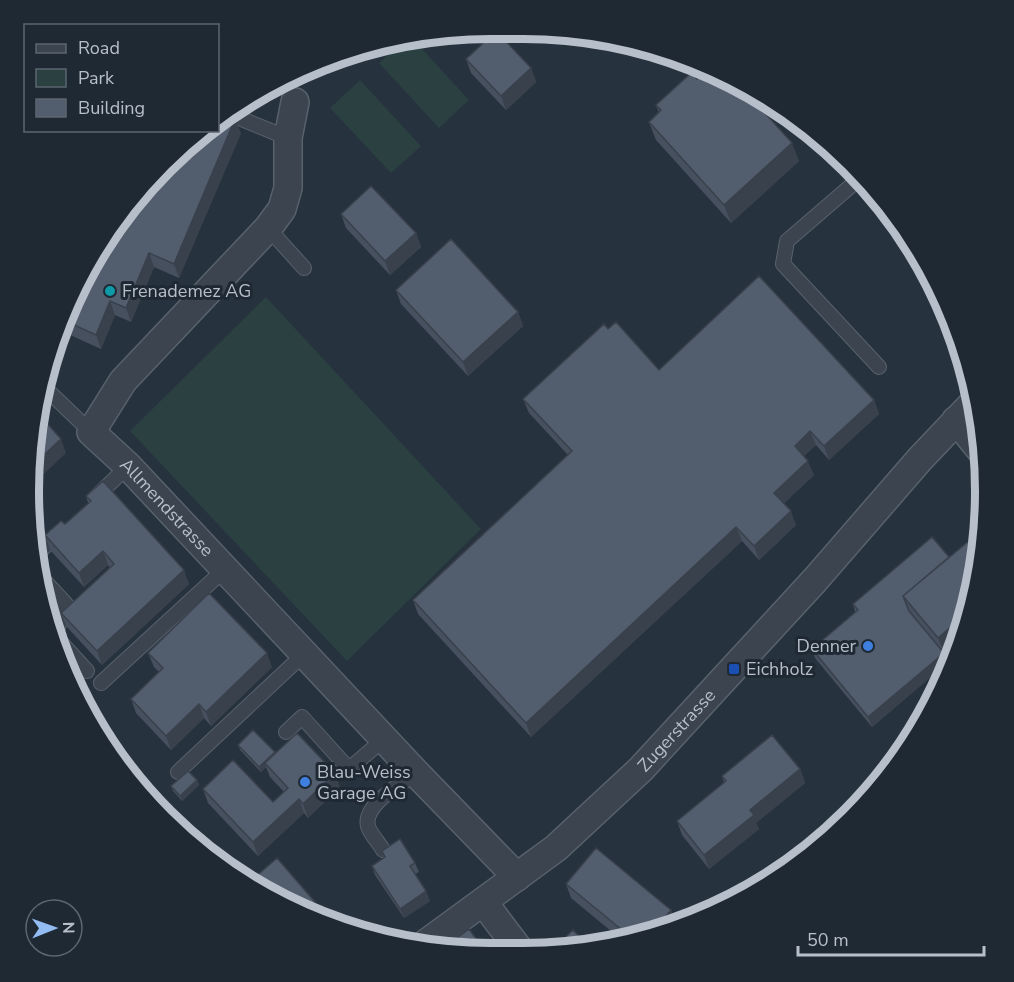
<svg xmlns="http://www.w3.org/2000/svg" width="1014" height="982" font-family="'Nunito Sans',sans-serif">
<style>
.green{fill:#2a4041}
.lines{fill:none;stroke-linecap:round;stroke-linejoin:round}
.lane-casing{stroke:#58626d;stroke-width:16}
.street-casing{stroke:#58626d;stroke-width:30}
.path{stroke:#495d5f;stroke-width:4;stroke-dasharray:4.5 4.5;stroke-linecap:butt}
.lane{stroke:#3b444f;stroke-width:14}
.street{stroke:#3b444f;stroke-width:27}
.wall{fill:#47505e}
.shaded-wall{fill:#39414c}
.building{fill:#525d6d;stroke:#39414c;stroke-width:1.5}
.culture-dot{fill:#0f9aa8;stroke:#1f2934;stroke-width:2}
.shop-dot{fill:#3f7fe0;stroke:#1f2934;stroke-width:2}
.transit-dot{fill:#1a4fb4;stroke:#1f2934;stroke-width:2}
.labels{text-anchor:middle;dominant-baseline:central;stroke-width:6;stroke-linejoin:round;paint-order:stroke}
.poi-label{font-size:18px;fill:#b7bfca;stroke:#1f2934;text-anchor:start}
.street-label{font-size:18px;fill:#b7bfca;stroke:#1f2934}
.rim{fill:none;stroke:#b7bfca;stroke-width:8}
</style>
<rect width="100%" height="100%" fill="#27323f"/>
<path class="green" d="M406 37H411L469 100 439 128 379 63Z
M360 80 421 146 391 173 330 108Z
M266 297 481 529 347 661 130 431Z"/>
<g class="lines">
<g class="lane-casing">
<path id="lane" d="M227 113 288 138
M860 178 787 241 783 264 879 367
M268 228 304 268
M43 386 91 432
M95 498 128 466
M35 556 60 532
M38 574 66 604 55 636 87 671
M101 683 225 569
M286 732 302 717 349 769 384 739
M178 772 304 654
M383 850C379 843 373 837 369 829 359 807 401 784 416 773"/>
</g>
<g class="street-casing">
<g id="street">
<path id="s1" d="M295 102 288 138V188L282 209 268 228 123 381 91 432 128 466 416 773 517 877"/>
<path d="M956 420 983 453"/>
<path d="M484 903 521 952"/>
<path id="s2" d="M421 947 556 848 641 769 815 580 920 459 975 401"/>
</g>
</g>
<path class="path" d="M306 79V68"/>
<use href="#lane" class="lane"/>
<use href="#street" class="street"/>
</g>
<path class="wall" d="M466 59 531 68 536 82 506 110 471 73Z
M697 79 714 84 799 161 731 223 656 140 649 122 659 113 656 105Z
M241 133 179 278 154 267 131 322 115 315 101 349 59 330 91 259Z
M341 214 416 233 421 247 390 275 346 228Z
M396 290 518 312 523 326 468 376 401 304Z
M608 329 659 370 874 400 879 414 829 460 816 445 804 456 814 475 784 503 796 525 759 560 742 541 531 737 418 614 413 600 568 455 529 413 523 399Z
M86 496 189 584 102 665 67 627 61 613 110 568 108 565 84 587 50 550 45 535 65 524 89 503Z
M932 537 953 658 872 727 815 658 812 649 855 612 853 604Z
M148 653 272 667 211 726 204 718 171 750 136 713 131 699 159 672 154 667Z
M238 745 275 752V754L340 787 308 818 304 813 258 856 208 803 203 789 273 802 284 792 270 777 266 767 261 772 240 750Z
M800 769 805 783 756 823 759 829 709 869 682 835 677 821 724 783 722 776Z
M197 780 199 785 182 801 173 791 171 786Z
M382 851 415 863 419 872 415 874 430 901 404 918 375 875 372 866 384 858Z
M253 879 315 902 318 912 313 916 260 892 257 889Z
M566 884 671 910 676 924 643 938 623 941 571 898Z"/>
<path class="shaded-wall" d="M531 68 536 82 506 110 501 96Z
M235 119 241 133 179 278 174 264Z
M792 143 799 161 731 223 724 205Z
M416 233 421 247 390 275 385 261Z
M149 253 154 267 131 322 126 308Z
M110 301 115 315 101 349 96 335Z
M518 312 523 326 468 376 463 362Z
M874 400 879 414 829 460 824 446Z
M810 431 816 445 800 460 795 446Z
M61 439 66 453 31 486V467Z
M808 461 814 475 779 507 774 493Z
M791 511 796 525 759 560 754 546Z
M736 527 742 541 531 737 526 723Z
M103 551 108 565 84 587 79 573Z
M184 570 189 584 102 665 97 651Z
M967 613 961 639 953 658 872 727 868 717 944 653 938 638Z
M267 653 272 667 211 726 206 712Z
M199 704 204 718 171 750 166 736Z
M275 752 276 757 265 763 266 767 261 772 259 767Z
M800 769 805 783 756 823 759 829 709 869 704 855 750 810Z
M335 773 340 787 308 818 303 804Z
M197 780 199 785 182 801 180 796Z
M299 799 304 813 258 856 253 842Z
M171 810 178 828 177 829 165 816Z
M426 891 430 901 404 918 400 909Z
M315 902 318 912 313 916 304 912Z
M671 910 676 924 675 926 651 935Z"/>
<path class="building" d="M492 35H500L531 68 501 96 466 59Z
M691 73 697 79 704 74 714 84 720 78 729 89 736 82H737L792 143 724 205 649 122 661 110 656 105Z
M225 114 235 119 174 264 149 253 126 308 110 301 96 335 63 320 91 259 144 186 207 130H218V121Z
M371 186 416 233 385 261 341 214Z
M451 239 518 312 463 362 396 290Z
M759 276 874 400 824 446 810 431 795 446 808 461 774 493 791 511 754 546 736 527 526 723 413 600 572 451 523 399 604 324 608 329 616 322 659 370Z
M37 412 61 439 31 467 32 431Z
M103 481 184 570 97 651 61 613 114 564 103 551 79 573 45 535 61 521 65 524 91 501 86 496Z
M932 537 949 557 903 596 909 611 944 653 868 717 812 649 858 610 853 604Z
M970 540 981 554 967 613 938 638 903 596Z
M209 593 267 653 206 712 199 704 166 736 131 699 163 668 148 653Z
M253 730 275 752 259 767 238 745Z
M297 733 335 773 303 804 299 799 253 842 203 789 233 760 273 802 288 788 265 763Z
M772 735 800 769 750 810 754 815 704 855 677 821 726 781 722 776Z
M102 737 171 810 165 816 124 773Z
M188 771 197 780 180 796 171 786Z
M400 839 415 863 410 866 426 891 400 909 372 866 385 857 382 851Z
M596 848 671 910 651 935 643 938 633 939 566 884Z
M277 858 315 902 304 912 267 895 253 879Z
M469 929 485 951 441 950Z
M573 930 589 947 550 952Z"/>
<circle class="culture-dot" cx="110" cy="291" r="6"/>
<g class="shop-dot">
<circle cx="868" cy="646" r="6"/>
<circle cx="305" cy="782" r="6"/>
</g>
<rect class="transit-dot" x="728" y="663" width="12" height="12" rx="3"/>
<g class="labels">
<g class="poi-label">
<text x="122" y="291">Frenademez AG</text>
<text x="856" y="646" text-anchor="end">Denner</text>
<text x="746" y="669">Eichholz</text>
<text x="317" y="772">Blau-Weiss<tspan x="317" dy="21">Garage AG</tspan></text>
</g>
<g class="street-label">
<text stroke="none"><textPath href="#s1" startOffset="510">Allmendstrasse</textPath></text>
<text stroke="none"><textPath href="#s2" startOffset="336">Zugerstrasse</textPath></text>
</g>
</g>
<path d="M0 0H1014V982H0ZM491 39H523A452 452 0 0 1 975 491V491A452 452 0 0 1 523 943H491A452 452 0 0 1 39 491V491A452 452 0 0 1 491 39Z" fill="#1f2934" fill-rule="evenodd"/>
<path class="rim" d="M491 39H523A452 452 0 0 1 975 491V491A452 452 0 0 1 523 943H491A452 452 0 0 1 39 491V491A452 452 0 0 1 491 39Z"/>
<rect x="24" y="24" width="195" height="108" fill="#1f2934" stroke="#5c6570" stroke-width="1.5"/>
<rect x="36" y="44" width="30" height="9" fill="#3b444f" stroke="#5c6570" stroke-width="1.5"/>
<text x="78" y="54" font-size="18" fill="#b7bfca">Road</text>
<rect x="36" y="69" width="30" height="18" fill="#2a4041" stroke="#5c6570" stroke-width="1.5"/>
<text x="78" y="84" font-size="18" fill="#b7bfca">Park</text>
<rect x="36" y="99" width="30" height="18" fill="#525d6d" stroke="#5c6570" stroke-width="1.5"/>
<text x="78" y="114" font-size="18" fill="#b7bfca">Building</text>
<g transform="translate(54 928) rotate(89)"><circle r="28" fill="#1f2934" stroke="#5c6570" stroke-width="1.5"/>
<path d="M0-4.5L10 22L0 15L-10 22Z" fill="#93bcf3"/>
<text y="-9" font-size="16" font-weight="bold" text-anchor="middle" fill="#b7bfca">N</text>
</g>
<path d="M798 946v9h186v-9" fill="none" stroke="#b7bfca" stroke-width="3"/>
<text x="807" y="946" font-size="18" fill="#b7bfca" stroke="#1f2934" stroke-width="4.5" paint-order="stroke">50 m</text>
</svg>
